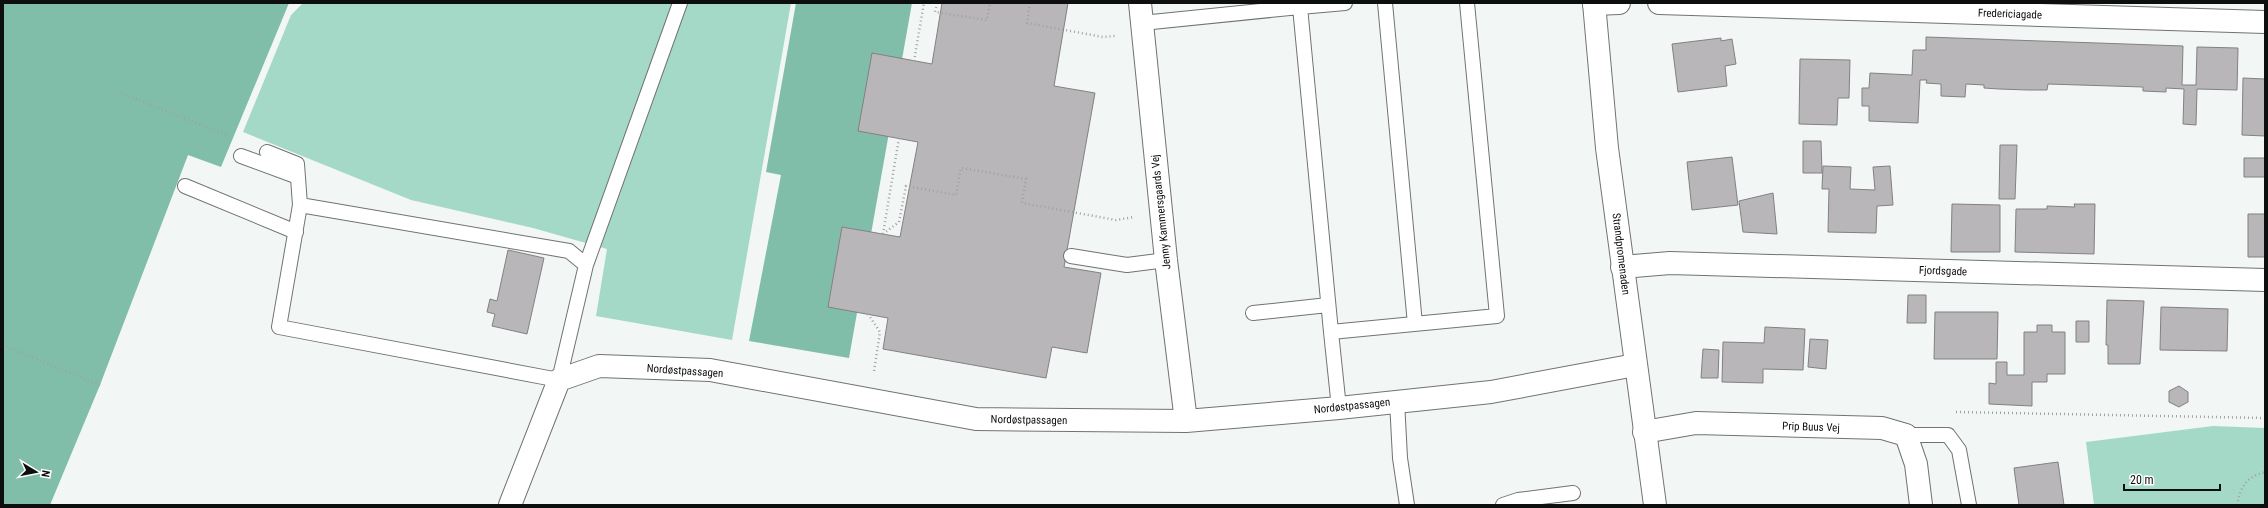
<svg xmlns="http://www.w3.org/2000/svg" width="2268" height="508" font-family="'Roboto Condensed',sans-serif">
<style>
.green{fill:#a4d9c8}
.water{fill:#80beaa}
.building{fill:#b8b6b8;stroke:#838082}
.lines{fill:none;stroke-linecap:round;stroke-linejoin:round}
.service-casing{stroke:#707372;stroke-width:16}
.minor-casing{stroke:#707372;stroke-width:24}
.tertiary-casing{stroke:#707372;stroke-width:24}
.path{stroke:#9ea1a0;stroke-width:2.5;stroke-dasharray:1 3;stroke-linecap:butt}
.service{stroke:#fff;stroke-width:14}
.minor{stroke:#fff;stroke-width:22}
.tertiary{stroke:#fff;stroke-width:22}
.labels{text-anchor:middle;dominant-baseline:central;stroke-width:3;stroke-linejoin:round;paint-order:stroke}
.street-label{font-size:11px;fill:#0d0e0e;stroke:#fff}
</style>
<rect width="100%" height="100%" fill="#f2f6f4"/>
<path class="green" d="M303 3H791L732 340 596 316 607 249 533 228 411 200 243 132 291 15Z
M2213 426 2265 428V505H2094L2086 442Z"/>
<path class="water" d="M3 3H289L221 167 188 155 100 385 50 505H3Z
M796 3H912L849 358 749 341 781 175 766 172Z"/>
<path class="building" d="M942 3H1068L1054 86 1095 93 1064 267 1101 273 1087 353 1052 347 1046 378 883 349 888 318 828 307 842 227 900 237 918 142 858 131 872 53 932 64Z
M1926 37 2183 46 2182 85H2196L2197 47 2238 48 2237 90 2197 89 2196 125 2183 124 2184 89 2166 88V92L2143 91V87L2048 84 2047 90H2028L1999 89 1984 88V85L1966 84 1965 97 1941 96V84L1926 83 1927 80H1920L1918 123 1869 121V106H1862V88H1869L1870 73 1912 75 1913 50H1926Z
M1721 38V41L1732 39 1736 64 1725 66 1727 86 1678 92 1672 44Z
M1800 59 1850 60 1849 98H1838L1837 125 1799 124Z
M2243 78 2265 79V136L2242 135Z
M1803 141H1821L1822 173H1803Z
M2000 145H2017L2015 199H1999Z
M1732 157 1738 205 1692 210 1687 162Z
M2244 158H2265V177H2244Z
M1823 166 1851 167 1850 189 1875 190 1873 167 1890 166 1893 205 1877 206 1876 233 1828 232 1829 189H1822Z
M1773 193 1777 234 1743 232 1739 201Z
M1952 204 2000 205V252H1951Z
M2074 204H2095L2094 254 2015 252 2016 209H2047V206L2075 207Z
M2248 214H2265V257H2248Z
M508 250 544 258 527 334 492 326 495 314 487 312 490 299 497 301Z
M1908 295H1926V323H1907Z
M2107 300 2144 301 2140 364H2108V345H2106Z
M2161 307 2228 309 2227 351 2160 350Z
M1935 312H1998L1997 359H1934Z
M2076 321H2089V342H2076Z
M2037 325H2052V332H2065V374H2047V382H2032V406L1989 404V383L1996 384V362H2007V375H2024V332H2037Z
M1765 327 1805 329 1803 370 1763 369V383L1722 382 1723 342 1764 343Z
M1810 339 1828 340 1826 369 1808 367Z
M1703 349 1719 350 1718 378H1701Z
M2179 386 2188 392V402L2179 407 2169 402V391Z
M2058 462 2064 505H2019L2014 468Z"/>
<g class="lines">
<g class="service-casing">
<path id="service" d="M1345 3 1300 7 1331 332 1497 316 1467 3
M1385 3 1415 324
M1142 23 1300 7
M267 152 297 164 300 205
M241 156 298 177
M185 186 296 232
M1071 256 1127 265 1166 260
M586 265 569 251 300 205 279 327 559 380 586 265 680 3
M1253 313 1328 305
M1331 332 1339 408
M1397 401 1400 458 1407 505
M1906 435H1948L1959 450 1969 505
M1503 505 1518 500 1573 493"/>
</g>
<g class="minor-casing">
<path id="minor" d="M1140 3 1166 260 1186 421
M1659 3 2265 22
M1594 4 1619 3
M1622 267 1670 263 2265 280
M1644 432 1696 423 1882 428 1906 435 1916 464 1921 505
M510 505 559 380 599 366 710 370 976 419 1186 421 1339 408 1491 392 1635 365"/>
</g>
<g class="tertiary-casing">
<path id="tertiary" d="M1594 3 1607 148 1655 505"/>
</g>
<path class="path" d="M937 3 935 12 987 20 990 3
M1030 3 1027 23 1103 37 1115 36
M914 61 924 3
M121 93 229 136
M883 234 899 222 906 186 956 195 961 168 1026 179 1022 203 1116 220 1134 217
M883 234 899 138
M868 314 880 332 874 371
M3 345 100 385
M1956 412 2265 418
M2237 505C2241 486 2246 477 2265 472"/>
<use href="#service" class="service"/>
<use href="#minor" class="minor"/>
<use href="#tertiary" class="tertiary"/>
</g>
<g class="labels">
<g class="street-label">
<text transform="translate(2010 14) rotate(2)">Fredericiagade</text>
<text transform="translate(1161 212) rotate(-96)">Jenny Kammersgaards Vej</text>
<text transform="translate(1621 254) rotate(83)">Strandpromenaden</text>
<text transform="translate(1943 271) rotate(2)">Fjordsgade</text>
<text transform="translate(685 371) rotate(4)">Nordøstpassagen</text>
<text transform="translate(1352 406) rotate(-6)">Nordøstpassagen</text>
<text transform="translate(1029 420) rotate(1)">Nordøstpassagen</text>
<text transform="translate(1811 427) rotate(2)">Prip Buus Vej</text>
</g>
</g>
<rect width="2268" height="508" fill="none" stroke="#0d0e0e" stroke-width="8"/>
<g transform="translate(36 472) rotate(100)" stroke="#ffffff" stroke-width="3" paint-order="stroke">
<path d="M0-3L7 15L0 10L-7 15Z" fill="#0d0e0e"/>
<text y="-6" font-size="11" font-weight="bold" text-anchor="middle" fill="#0d0e0e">N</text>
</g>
<path d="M2124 484v6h96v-6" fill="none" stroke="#0d0e0e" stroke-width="2"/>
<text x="2130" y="484" font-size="12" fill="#0d0e0e" stroke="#ffffff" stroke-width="3" paint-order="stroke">20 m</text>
</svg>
